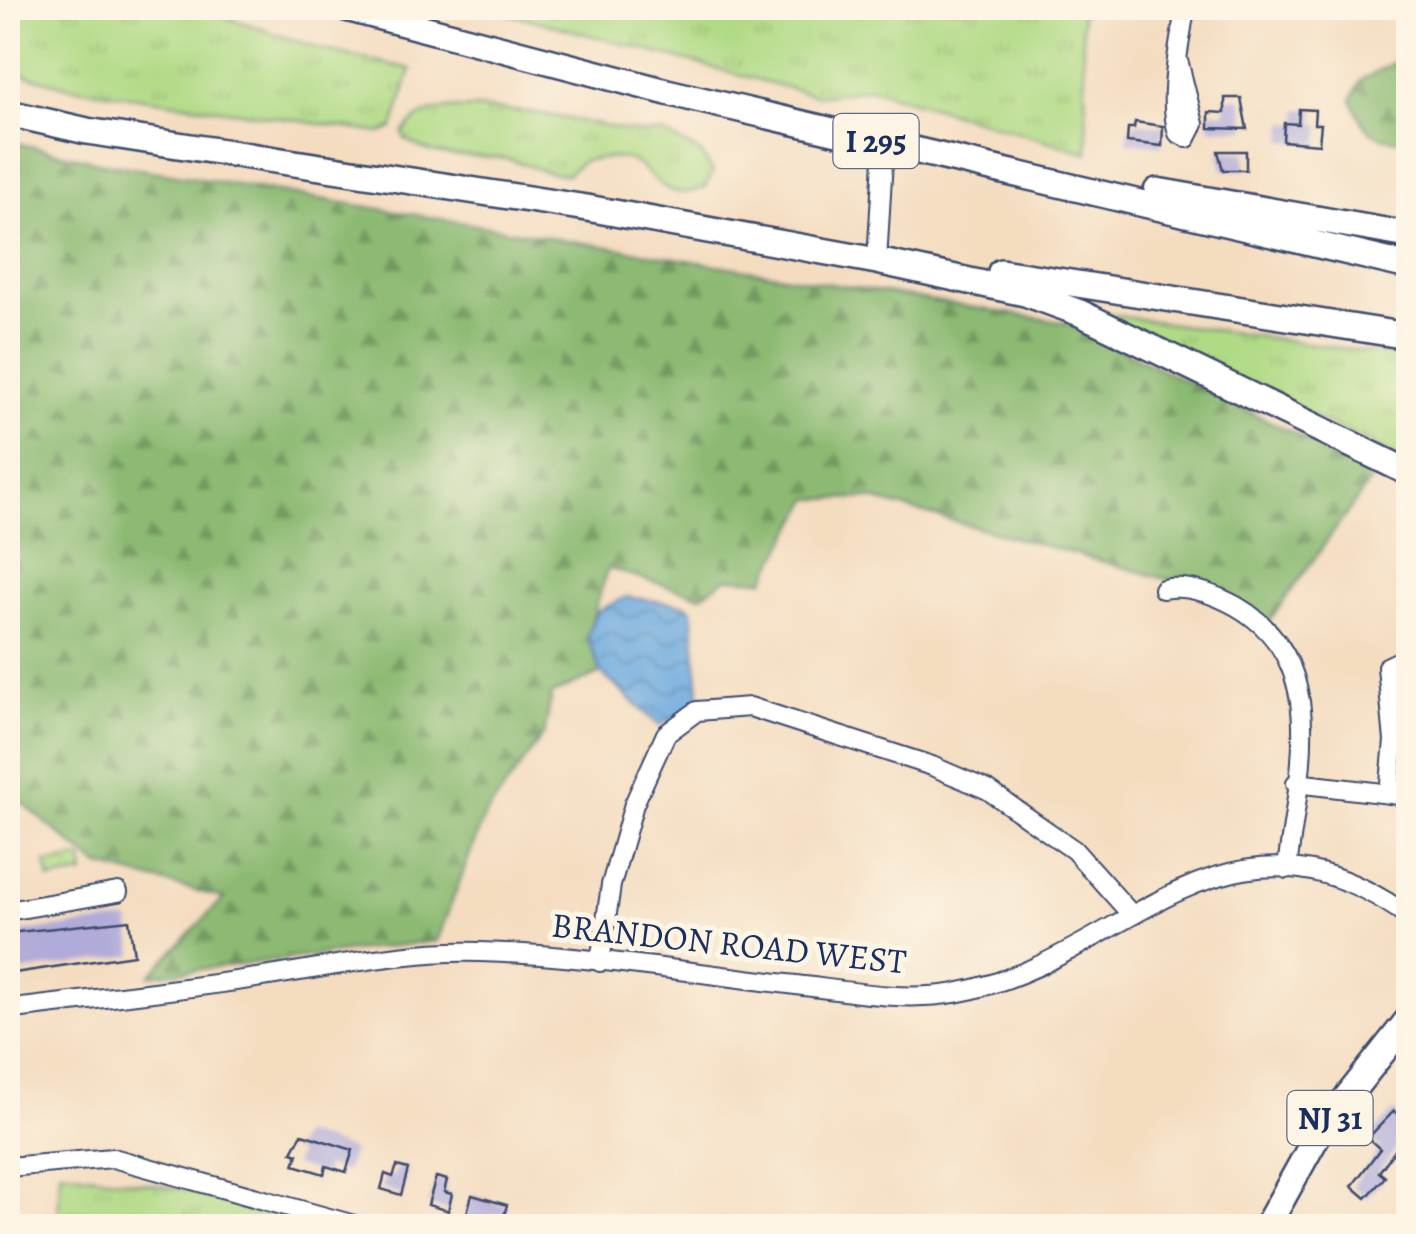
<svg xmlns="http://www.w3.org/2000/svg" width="1416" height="1234" font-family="Alegreya,serif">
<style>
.grass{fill:url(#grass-tufts);stroke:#668472;stroke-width:2.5}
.forest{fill:url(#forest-firs);stroke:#547468;stroke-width:2.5}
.park{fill:url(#park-crowns);stroke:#668472;stroke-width:2.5}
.water{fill:url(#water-waves);stroke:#446c9e;stroke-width:2.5}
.building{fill:#b0abd8}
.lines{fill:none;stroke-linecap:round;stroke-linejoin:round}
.minor-casing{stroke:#3c496d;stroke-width:22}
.highway-casing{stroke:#3c496d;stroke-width:30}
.minor{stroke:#fff;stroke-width:18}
.highway{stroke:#fff;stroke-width:25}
.labels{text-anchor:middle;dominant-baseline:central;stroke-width:10;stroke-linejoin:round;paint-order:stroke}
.shield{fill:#fcf5e5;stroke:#5e6a86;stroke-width:2.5}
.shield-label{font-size:32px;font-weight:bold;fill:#1b2f5e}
.street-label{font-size:35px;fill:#1b2f5e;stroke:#fcf5e5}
</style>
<defs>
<pattern id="grass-tufts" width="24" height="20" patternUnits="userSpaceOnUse" patternTransform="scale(2.5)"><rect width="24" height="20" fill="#b1da85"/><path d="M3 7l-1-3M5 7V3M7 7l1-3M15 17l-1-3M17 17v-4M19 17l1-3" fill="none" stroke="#98bb75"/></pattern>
<pattern id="forest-firs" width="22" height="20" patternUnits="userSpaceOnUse" patternTransform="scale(2.5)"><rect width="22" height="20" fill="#8cba72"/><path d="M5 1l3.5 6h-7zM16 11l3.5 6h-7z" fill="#729861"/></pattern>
<pattern id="park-crowns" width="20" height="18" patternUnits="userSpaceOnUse" patternTransform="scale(2.5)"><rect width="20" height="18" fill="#b1da85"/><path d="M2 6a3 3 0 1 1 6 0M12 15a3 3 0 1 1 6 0" fill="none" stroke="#98bb75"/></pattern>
<pattern id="water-waves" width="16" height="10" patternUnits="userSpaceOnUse" patternTransform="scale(2.5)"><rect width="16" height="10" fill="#6daadf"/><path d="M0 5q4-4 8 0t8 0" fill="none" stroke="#598bb8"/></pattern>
</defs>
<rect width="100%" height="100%" fill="#fcf5e5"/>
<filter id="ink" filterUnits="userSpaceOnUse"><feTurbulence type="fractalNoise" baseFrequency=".01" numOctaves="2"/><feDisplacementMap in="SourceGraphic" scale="20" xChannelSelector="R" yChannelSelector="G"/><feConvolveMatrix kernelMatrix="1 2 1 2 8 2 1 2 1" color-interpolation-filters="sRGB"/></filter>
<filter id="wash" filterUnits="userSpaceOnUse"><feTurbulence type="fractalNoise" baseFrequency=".0048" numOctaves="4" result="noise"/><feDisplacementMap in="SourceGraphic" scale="40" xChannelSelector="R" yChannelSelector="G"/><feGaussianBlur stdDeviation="2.25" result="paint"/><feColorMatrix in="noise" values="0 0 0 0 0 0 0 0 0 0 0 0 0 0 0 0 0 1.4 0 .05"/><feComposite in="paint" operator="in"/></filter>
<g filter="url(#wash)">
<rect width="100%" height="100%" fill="#f4dcbf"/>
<path class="grass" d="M8 8H199L321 49 411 69 393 128 381 133 69 87 8 70Z
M488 8H1081L1088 153 870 88 819 96Z
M478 108 544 114 639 133H663L701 153 713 172 705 187C661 208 651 164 626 159 613 156 597 160 584 160L567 174C545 175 527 163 506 159 469 153 438 162 405 139L403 133C423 105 447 109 478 108Z
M1098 313 1408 358V462Z
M60 1171 184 1189 287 1220 276 1226H58Z"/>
<path class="forest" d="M1396 61H1408V140C1373 140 1365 132 1352 100L1360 81Z
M8 141 98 162 1066 323 1376 473 1267 624 1218 593 869 498 810 499 764 580 726 578 701 596 608 568 587 636 601 673 552 694 544 734 484 817 437 941 150 975 224 898 97 865 8 791Z"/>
<path class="park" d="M82 858 84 874 50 880 46 863Z"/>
<path class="water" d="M626 597 686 605 692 610 700 706 659 725 601 673 587 636 596 612Z"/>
<g id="blocks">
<path class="building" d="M1225 98H1241L1247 129 1209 128V112L1225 113Z
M1299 109 1315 110 1314 124H1321L1319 144 1283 141 1284 123 1298 124Z
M1135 122 1163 126 1162 146 1127 142 1128 128H1134Z
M1218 151H1246V170H1223Z
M129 920 134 955 14 973 8 933Z
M1394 1111 1408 1124V1133L1379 1172 1385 1177 1366 1198 1352 1186 1380 1149 1368 1138Z
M302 1134 353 1150 346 1172 326 1166 324 1174 294 1165 298 1154 292 1152Z
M397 1166 408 1169 401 1195 381 1189 385 1174 393 1177Z
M436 1177 447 1180 444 1192 452 1194 448 1211 428 1205Z
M472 1195 507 1205 501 1226 465 1220Z"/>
</g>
</g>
<g filter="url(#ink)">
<use href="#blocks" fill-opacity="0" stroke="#3c496d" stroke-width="2.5"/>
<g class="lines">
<g class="minor-casing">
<path id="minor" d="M1179 64 1194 124 1187 138 1178 133C1167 97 1180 45 1185 8
M877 261 884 143
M1163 589C1188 584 1214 594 1236 606 1334 662 1297 778 1287 869
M1296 783 1408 796
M1389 794 1394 741 1387 667 1408 657
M8 911 118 892
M600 962 611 885 634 804 666 734 697 711 750 707 932 766 988 790 1074 850 1131 914
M8 1010C105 997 203 988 300 971 360 961 419 950 480 952 586 955 692 973 796 985 848 991 903 1002 955 993 1125 963 1220 782 1408 916
M8 1167 113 1158 358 1226"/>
</g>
<g class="highway-casing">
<path id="highway" d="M346 8 667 92 1408 266
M8 113 87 131 587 208 877 261 1025 293 1080 313 1408 472
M1157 191 1408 235
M1001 272 1408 336
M1267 1226 1318 1134 1408 1020"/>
</g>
<use href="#minor" class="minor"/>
<use href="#highway" class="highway"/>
</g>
</g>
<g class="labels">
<g class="shield">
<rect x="833.5" y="114" width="85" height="54" rx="8"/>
<rect x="1287.5" y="1091" width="85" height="54" rx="8"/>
</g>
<g class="shield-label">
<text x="876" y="141">I 295</text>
<text x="1330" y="1118">NJ 31</text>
</g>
<g class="street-label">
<text transform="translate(729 943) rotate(6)">BRANDON ROAD WEST</text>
</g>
</g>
<rect width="1416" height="1234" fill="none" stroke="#fcf5e5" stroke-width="40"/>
</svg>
